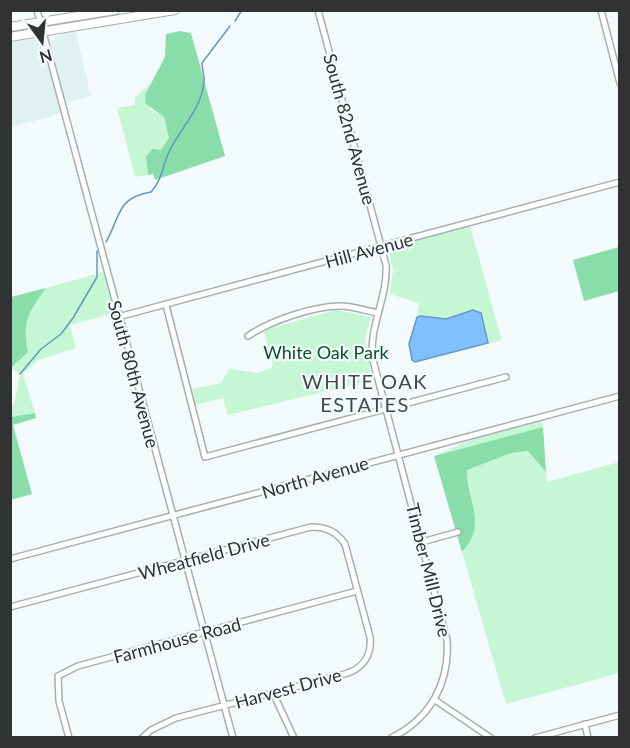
<svg xmlns="http://www.w3.org/2000/svg" width="630" height="748" font-family="Lato,sans-serif">
<style>
.built{fill:#e0f1f2}
.green{fill:#c5f7d5}
.forest{fill:#89dda8}
.water{fill:#7fc1ff;stroke:#6796c2;stroke-width:1.5}
.lines{fill:none;stroke-linecap:round;stroke-linejoin:round}
.stream{stroke:#6796c2;stroke-width:1.5}
.minor-casing{stroke:#a7aeae;stroke-width:8}
.primary-casing{stroke:#a7aeae;stroke-width:10}
.minor{stroke:#fff;stroke-width:5}
.primary{stroke:#fff;stroke-width:8}
.labels{text-anchor:middle;dominant-baseline:central;stroke-width:4.5;stroke-linejoin:round;paint-order:stroke}
.street-label{font-size:18px;fill:#303233;stroke:#f3fafb}
.park-label{font-size:18px;fill:#0f4f2e;stroke:#f3fafb}
.neighbourhood-label{font-size:20px;letter-spacing:1.5px;fill:#44494a;stroke:#f3fafb}
</style>
<rect width="100%" height="100%" fill="#f3fafb"/>
<path class="built" d="M75 29 91 96 65 103 51 43 55 37Z
M37 38 44 47 61 114 11 127V43Z"/>
<path class="green" d="M152 82 146 93 150 109 164 117 169 138 161 150 146 156 148 175 135 177 117 108 135 105V98Z
M470 226 502 341 488 343 481 313C471 305 453 319 440 320 432 320 424 314 417 317L419 303 390 294 393 270 388 251 391 247Z
M104 272 114 313 70 325 76 348 38 360 23 374 35 413 11 417V405H14L20 374 11 368 28 352C22 322 28 313 46 288Z
M336 310 371 317 365 338 372 380 228 415 223 398 195 405 192 389 221 383 229 369 257 373 271 368 273 364 264 332 268 329Z
M542 419 543 427 434 456 484 434Z
M528 451 546 472 547 482 619 462V673L506 704 462 552 470 543 471 491 466 470 511 453Z"/>
<path class="forest" d="M180 31 191 33 225 156 155 180 153 174 148 175 146 157 152 149 161 150 169 138 164 117 145 103 146 93 165 57 166 34Z
M619 247V291L584 301 573 260Z
M46 288C28 313 22 322 28 352L11 368V297Z
M35 413 36 418 13 425 32 494 11 500V417Z
M543 427 546 472 528 451 511 453 467 470C467 501 488 525 462 552L434 456Z"/>
<path class="water" d="M473 310 481 313 488 343 415 362 412 360 409 344 417 317 421 316 446 319Z"/>
<g class="lines">
<path class="stream" d="M235 21 242 10
M106 242C121 216 116 198 151 192 162 180 162 168 168 154 179 129 201 111 204 82 205 76 202 70 202 63L230 26
M20 374 41 349 61 334 73 318 97 277V251"/>
<g class="minor-casing">
<path id="minor" d="M37 10 233 738
M318 10 386 265C388 298 368 327 373 360L447 640C450 683 430 719 391 738
M601 10 620 83
M166 305 205 457 506 377
M118 317 620 182
M248 336C270 321 313 306 341 306 353 306 366 311 378 313
M422 542 458 532
M10 559 620 396
M10 607 311 527C326 527 336 531 345 544L370 637C372 654 364 667 348 673L176 718 151 730 142 738
M273 693 294 738
M435 700 491 738
M585 724 588 738
M69 738 59 701 58 676 78 666 357 591
M535 738 620 715"/>
</g>
<g class="primary-casing">
<path id="primary" d="M10 27 115 10
M10 37 175 10"/>
</g>
<use href="#minor" class="minor"/>
<use href="#primary" class="primary"/>
</g>
<g class="labels">
<g class="street-label">
<text transform="translate(350 129) rotate(75)">South 82nd Avenue</text>
<text transform="translate(369 250) rotate(-15)">Hill Avenue</text>
<text transform="translate(134 374) rotate(75)">South 80th Avenue</text>
<text transform="translate(315 477) rotate(-16)">North Avenue</text>
<text transform="translate(204 556) rotate(-15)">Wheatfield Drive</text>
<text transform="translate(429 570) rotate(76)">Timber Mill Drive</text>
<text transform="translate(177 640) rotate(-15)">Farmhouse Road</text>
<text transform="translate(288 688) rotate(-15)">Harvest Drive</text>
</g>
<g class="park-label">
<text x="326" y="352">White Oak Park</text>
</g>
<g class="neighbourhood-label">
<text x="365" y="381">WHITE OAK<tspan x="365" dy="23">ESTATES</tspan></text>
</g>
</g>
<rect width="630" height="748" fill="none" stroke="#303233" stroke-width="24"/>
<g transform="translate(42 42) rotate(165)" stroke="#f3fafb" stroke-width="4.5" paint-order="stroke">
<path d="M0-4.5L10 22L0 15L-10 22Z" fill="#303233"/>
<text y="-9" font-size="16" font-weight="bold" text-anchor="middle" fill="#303233">N</text>
</g>
</svg>
